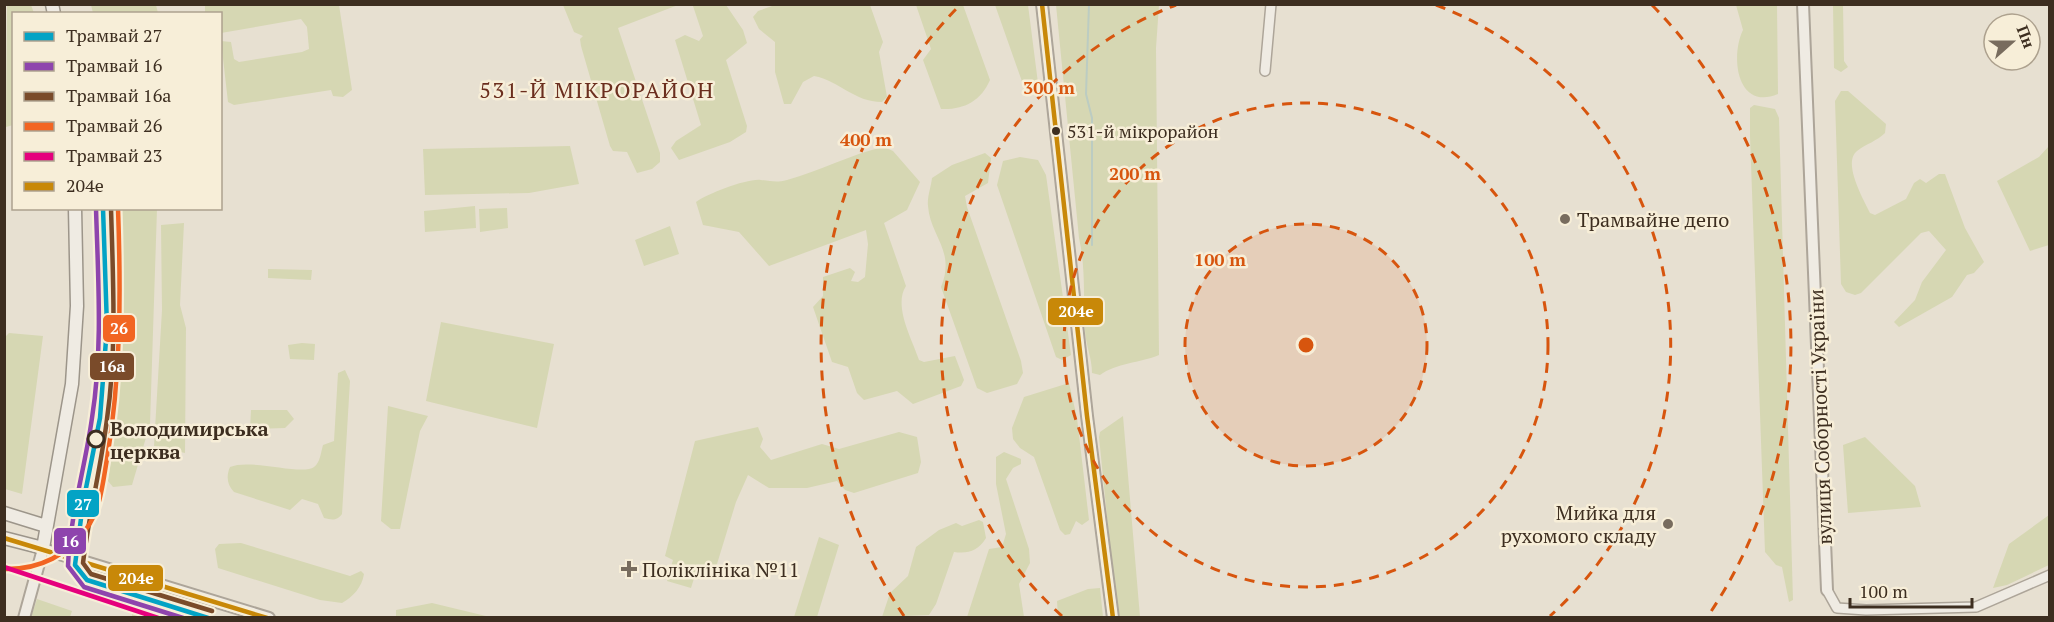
<svg xmlns="http://www.w3.org/2000/svg" width="2054" height="622" font-family="'PT Serif',serif">
<style>
.green{fill:#d6d7b3}
.lines{fill:none;stroke-linecap:round;stroke-linejoin:round}
.stream{stroke:#bcccc2;stroke-width:2}
.minor-casing{stroke:#ada599;stroke-width:12}
.tertiary-casing{stroke:#ada599;stroke-width:14}
.secondary-casing{stroke:#9c958a;stroke-width:15}
.minor{stroke:#efebe3;stroke-width:9}
.tertiary{stroke:#efebe3;stroke-width:10}
.secondary{stroke:#efebe3;stroke-width:12}
.bus-1-casing{stroke:#f7eed8;stroke-width:9}
.bus-1{stroke:#c88808;stroke-width:4.5}
.tram-1-casing{stroke:#f7eed8;stroke-width:9}
.tram-2-casing{stroke:#f7eed8;stroke-width:9}
.tram-3-casing{stroke:#f7eed8;stroke-width:9}
.tram-4-casing{stroke:#f7eed8;stroke-width:9}
.tram-5-casing{stroke:#f7eed8;stroke-width:9}
.tram-1{stroke:#03a3c5;stroke-width:4.5}
.tram-2{stroke:#8e44ad;stroke-width:4.5}
.tram-3{stroke:#7a4b2a;stroke-width:4.5}
.tram-4{stroke:#f26522;stroke-width:4.5}
.tram-5{stroke:#e5007d;stroke-width:4.5}
.ring{fill:none;stroke:#d7550e;stroke-width:3;stroke-dasharray:10 8}
.bus-dot{fill:#3d2e20;stroke:#f7eed8;stroke-width:2}
.poi-dot{fill:#786c5e;stroke:#f7eed8;stroke-width:2}
.stop-dot{fill:#f7eed8;stroke:#3d2e20;stroke-width:3}
.labels{text-anchor:middle;dominant-baseline:central;stroke-width:5;stroke-linejoin:round;paint-order:stroke}
.bus-label{font-size:18px;fill:#3d2e20;stroke:#f7eed8;text-anchor:start}
.poi-label{font-size:20px;fill:#3d2e20;stroke:#f7eed8;text-anchor:start}
.street-label{font-size:20px;fill:#3d2e20;stroke:#f7eed8}
.stop-label{font-size:20px;font-weight:bold;fill:#3d2e20;stroke:#f7eed8;text-anchor:start}
.quarter-label{font-size:22px;letter-spacing:1.5px;fill:#6b2e1e;stroke:#f7eed8}
.centre{fill:#d7550e;stroke:#f7eed8;stroke-width:3}
.ring-label{font-size:18px;text-anchor:middle;font-weight:bold;fill:#d7550e;stroke:#f7eed8;stroke-width:5;stroke-linejoin:round;paint-order:stroke}
.line-badge{stroke:#f7eed8;stroke-width:2}
.badge-label{font-size:16px;text-anchor:middle;font-weight:bold;fill:#fff}
</style>
<rect width="100%" height="100%" fill="#e7e0d1"/>
<path class="green" d="M7 5H31L34 13 14 14 13 125 6 127Z
M91 5H156L158 13H93Z
M205 5H339L352 90 343 97 333 96 331 90 234 105 228 102 221 41 231 42 234 59 239 62 302 52 309 49 307 27 301 19 221 33 220 14 205 13Z
M563 5H678L618 28 660 153V162L652 169 637 173 627 152 613 151 610 146 581 46 580 39 583 36 574 32Z
M726 5 743 30 747 43 726 60 747 126 746 132 730 142 679 160 671 148 676 141 701 125 675 40 685 35 699 41 703 36 693 6Z
M775 5H870L883 42 879 52 887 97 882 102C854 102 840 81 814 76L803 82 791 104H784L775 72V42L759 29 753 17 758 11Z
M916 5H963L990 80C981 101 964 110 941 109L923 60 931 49Z
M995 5H1028L1038 83 1033 89 1025 90Z
M1056 5H1159L1156 48 1159 355C1140 363 1116 363 1100 375L1092 373C1092 358 1086 346 1085 331 1083 299 1086 269 1079 238Z
M1736 5H1777L1778 94C1737 111 1730 57 1743 30Z
M1833 5H1843L1844 61 1848 67 1841 72 1834 68Z
M1841 91H1848L1886 124 1885 133C1877 141 1866 144 1857 151 1842 163 1864 200 1870 213L1875 215 1906 199 1914 183 1920 179 1926 183 1939 174H1945L1965 228 1984 262 1974 273 1967 275 1952 297 1899 327 1894 322 1915 300 1922 282 1946 250 1929 231 1921 233 1861 293 1855 295 1846 292 1841 284 1835 101Z
M1754 105 1775 109 1779 118 1793 600 1789 602 1782 567 1776 565 1765 552 1750 136V108Z
M570 146 579 184 529 193 425 195 423 149Z
M2049 146V245L2030 251 1997 181 2039 157Z
M884 147 893 151 920 182 907 210 884 223 906 286C893 306 912 339 919 360L924 362 955 356 964 380 961 386 913 404 897 391 864 400 857 393 848 367 832 362 813 307 823 296V277L850 268 855 272 851 281 858 282 865 277 868 244 866 230 769 266 739 232 703 225 696 202C707 194 748 178 761 180 772 181 776 183 787 180 820 171 851 154 884 147Z
M985 153 991 158 988 183 965 196 967 207 1021 361 1023 373 1017 384 987 393 977 388 941 287C956 251 930 236 928 206 927 197 931 187 932 178L952 165Z
M1020 157 1038 160 1046 175 1071 355 1062 360 1056 357 997 185 1003 161Z
M475 206 476 228 425 232 424 211Z
M507 208 508 228 480 232 479 209Z
M110 209H157L150 424 132 485 113 487 108 481 111 460 104 453 112 346Z
M184 223 180 305 186 328 185 453 154 446 162 310 161 225Z
M670 226 679 254 644 266 635 240Z
M268 269 312 270 311 280 268 278Z
M441 322 554 344 537 428 426 401Z
M9 333 43 336 22 494 5 489 4 338Z
M302 343 315 344 314 360 290 359 288 345Z
M345 370 350 381 342 514C337 521 332 520 324 518L318 504 302 499 290 510 234 492C227 485 226 476 230 467 250 458 302 476 314 467 320 463 321 452 323 445L334 441 338 373Z
M1069 383 1077 418 1089 520 1082 525 1076 521 1070 534 1065 535 1060 530 1034 457 1020 448 1013 439 1012 428 1024 397Z
M388 406 428 416 420 431 400 529H391L381 521Z
M251 410H287L294 419 285 428 250 429Z
M1123 416 1140 617H1120L1116 606 1099 437 1100 432Z
M758 427 763 439 760 447 771 460 822 444 839 449 899 432 917 437 921 462 918 473 854 493 845 490 837 481 807 488H769L748 475 736 502 713 577 696 572 691 588 667 581 673 560 665 556 695 441Z
M1865 437 1915 486 1921 507 1848 513 1843 445Z
M1004 452 1021 459V464L1013 468 1006 479 1029 549 1030 563 1019 584 1024 617H967L989 549 1002 547 1006 534 996 484V457Z
M2049 515V565L2007 585 1993 588 2009 544Z
M979 520 983 522 986 538C978 551 968 554 954 552L936 604 929 615 882 617 890 593 908 576 916 547 939 530 956 523 962 526Z
M819 537 839 545 817 617H794Z
M241 543 350 576 361 571 364 574C362 587 353 597 342 603L320 600 218 568 215 549 219 544Z
M1100 588 1103 617H1058L1057 601 1088 589Z
M37 599 72 611 70 617H31Z
M136 601 191 617H136L132 616V602Z
M432 603 490 617H396V610Z"/>
<g class="lines">
<path class="stream" d="M1089 4 1086 94 1092 118V245"/>
<g class="minor-casing">
<path id="minor" d="M1265 71 1271 4
M1827 590 1837 608 1866 610 1976 607 2050 575"/>
</g>
<g class="tertiary-casing">
<path id="tertiary" d="M1042 4 1087 416 1113 618
M1803 4 1827 590
M24 618 43 549 269 618"/>
</g>
<g class="secondary-casing">
<path id="secondary" d="M52 4 54 14
M4 513 46 526
M4 538 43 548 72 384 77 306 75 208"/>
</g>
<use href="#minor" class="minor"/>
<use href="#tertiary" class="tertiary"/>
<use href="#secondary" class="secondary"/>
<g class="bus-1-casing">
<path id="bus-1" d="M1042 4 1087 416 1113 618
M4 538 267 618"/>
</g>
<use href="#bus-1" class="bus-1"/>
<g class="tram-1-casing">
<path id="tram-1" d="M103 208 107 327 100 418 83 503 75 565 87 580 208 618"/>
</g>
<g class="tram-2-casing">
<path id="tram-2" d="M96 208C98 278 103 349 92 418 85 468 70 516 68 566L84 587 183 618"/>
</g>
<g class="tram-3-casing">
<path id="tram-3" d="M111 208C113 279 117 349 107 419 101 467 89 514 83 563L91 574 212 611"/>
</g>
<g class="tram-4-casing">
<path id="tram-4" d="M4 569C39 570 70 555 89 525 101 506 103 481 107 459 121 376 121 293 118 208"/>
</g>
<g class="tram-5-casing">
<path id="tram-5" d="M4 567 158 618"/>
</g>
<use href="#tram-1" class="tram-1"/>
<use href="#tram-2" class="tram-2"/>
<use href="#tram-3" class="tram-3"/>
<use href="#tram-4" class="tram-4"/>
<use href="#tram-5" class="tram-5"/>
</g>
<circle cx="1306" cy="345" r="121" fill="#d7550e" fill-opacity=".12"/>
<g class="ring">
<circle cx="1306" cy="345" r="121"/>
<circle cx="1306" cy="345" r="242"/>
<path d="M1062 616A364 364 0 0 1 1176 5M1436 5A364 364 0 0 1 1550 616"/>
<path d="M904 616A485 485 0 0 1 960 5M1652 5A485 485 0 0 1 1708 616"/>
</g>
<circle class="bus-dot" cx="1056" cy="131" r="5"/>
<g class="poi-dot">
<circle cx="1565" cy="219" r="6"/>
<circle cx="1668" cy="524" r="6"/>
<path d="M626 560h6v6h6v6h-6v6h-6v-6h-6v-6h6z"/>
</g>
<circle class="stop-dot" cx="96" cy="439" r="8"/>
<g class="labels">
<g class="bus-label">
<text x="1067" y="131">531-й мікрорайон</text>
</g>
<g class="poi-label">
<text x="1577" y="219">Трамвайне депо</text>
<text x="1656" y="512" text-anchor="end">Мийка для<tspan x="1656" dy="23">рухомого складу</tspan></text>
<text x="642" y="569">Поліклініка №11</text>
</g>
<g class="street-label">
<text transform="translate(1820 417) rotate(-92)">вулиця Соборності України</text>
</g>
<g class="stop-label">
<text x="110" y="428">Володимирська<tspan x="110" dy="23">церква</tspan></text>
</g>
<g class="quarter-label">
<text x="597" y="89">531-Й МІКРОРАЙОН</text>
</g>
</g>
<circle cx="1306" cy="345" r="9" class="centre"/>
<g class="ring-label">
<text x="1049" y="94">300 m</text>
<text x="866" y="146">400 m</text>
<text x="1135" y="180">200 m</text>
<text x="1220" y="266">100 m</text>
</g>
<g class="line-badge">
<rect x="1047" y="297" width="57" height="29" rx="6" fill="#c88808"/>
<rect x="102" y="314" width="34" height="29" rx="6" fill="#f26522"/>
<rect x="89" y="352" width="46" height="29" rx="6" fill="#7a4b2a"/>
<rect x="66" y="489" width="34" height="29" rx="6" fill="#03a3c5"/>
<rect x="53" y="527" width="34" height="28" rx="6" fill="#8e44ad"/>
<rect x="107" y="564" width="57" height="28" rx="6" fill="#c88808"/>
</g>
<g class="badge-label">
<text x="1076" y="317">204е</text>
<text x="119" y="334">26</text>
<text x="112" y="372">16a</text>
<text x="83" y="510">27</text>
<text x="70" y="547">16</text>
<text x="136" y="584">204е</text>
</g>
<rect width="2054" height="622" fill="none" stroke="#3d2e20" stroke-width="12"/>
<rect x="12" y="12" width="210" height="198" fill="#f7eed8" stroke="#ada18e" stroke-width="1.5"/>
<rect x="24" y="32" width="30" height="9" fill="#03a3c5" stroke="#ada18e" stroke-width="1.5"/>
<text x="66" y="42" font-size="18" fill="#3d2e20">Трамвай 27</text>
<rect x="24" y="62" width="30" height="9" fill="#8e44ad" stroke="#ada18e" stroke-width="1.5"/>
<text x="66" y="72" font-size="18" fill="#3d2e20">Трамвай 16</text>
<rect x="24" y="92" width="30" height="9" fill="#7a4b2a" stroke="#ada18e" stroke-width="1.5"/>
<text x="66" y="102" font-size="18" fill="#3d2e20">Трамвай 16a</text>
<rect x="24" y="122" width="30" height="9" fill="#f26522" stroke="#ada18e" stroke-width="1.5"/>
<text x="66" y="132" font-size="18" fill="#3d2e20">Трамвай 26</text>
<rect x="24" y="152" width="30" height="9" fill="#e5007d" stroke="#ada18e" stroke-width="1.5"/>
<text x="66" y="162" font-size="18" fill="#3d2e20">Трамвай 23</text>
<rect x="24" y="182" width="30" height="9" fill="#c88808" stroke="#ada18e" stroke-width="1.5"/>
<text x="66" y="192" font-size="18" fill="#3d2e20">204е</text>
<g transform="translate(2012 42) rotate(69)"><circle r="28" fill="#f7eed8" stroke="#ada18e" stroke-width="1.5"/>
<path d="M0-4.5L10 22L0 15L-10 22Z" fill="#786c5e"/>
<text y="-9" font-size="16" font-weight="bold" text-anchor="middle" fill="#3d2e20">Пн</text>
</g>
<path d="M1850 598v9h122v-9" fill="none" stroke="#3d2e20" stroke-width="3"/>
<text x="1859" y="598" font-size="18" fill="#3d2e20" stroke="#f7eed8" stroke-width="4.5" paint-order="stroke">100 m</text>
</svg>
